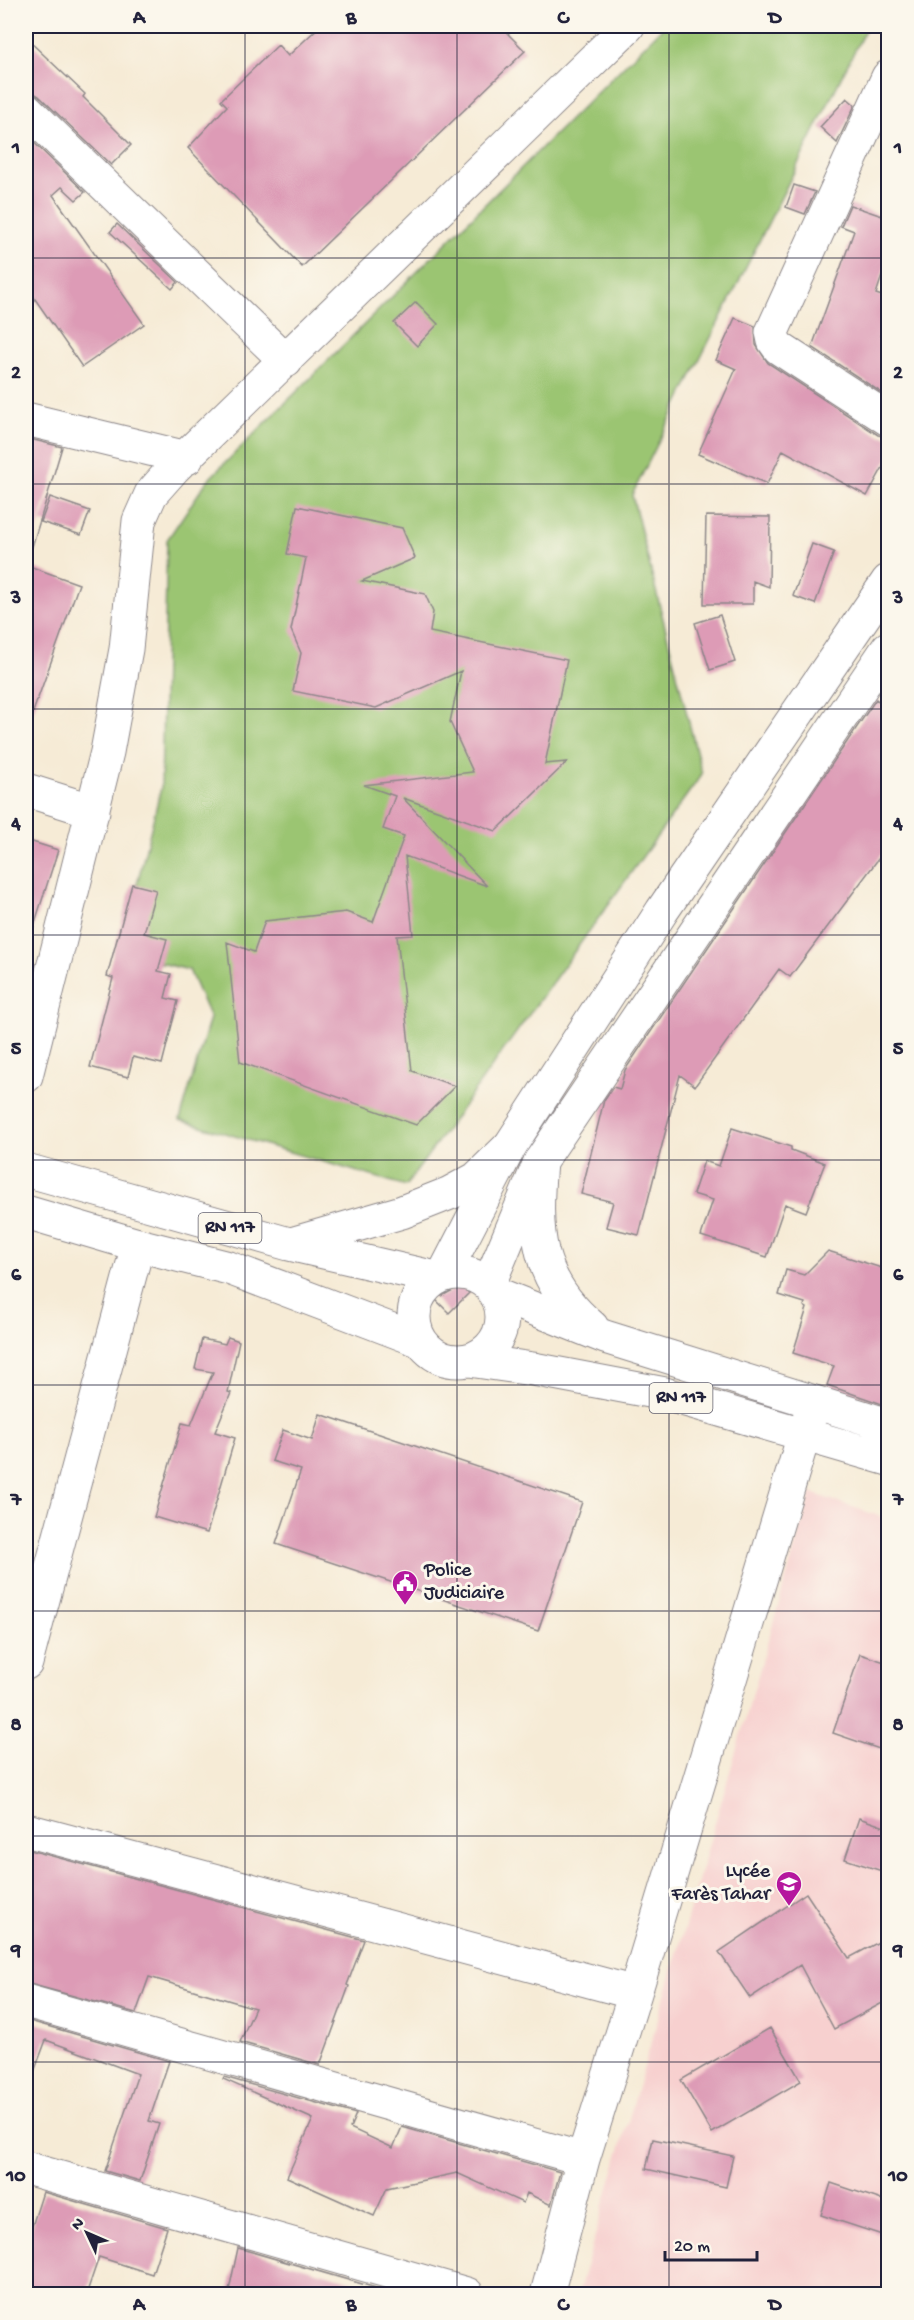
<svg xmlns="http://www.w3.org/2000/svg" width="914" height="2320" font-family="'Gochi Hand',sans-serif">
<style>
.built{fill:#f7d0cf}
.green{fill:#9bc572;stroke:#5e7456;stroke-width:1.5}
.building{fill:#dd9bb6}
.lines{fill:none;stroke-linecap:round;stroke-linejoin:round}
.minor-casing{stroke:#8c8688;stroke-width:35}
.major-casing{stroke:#8c8688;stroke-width:35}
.minor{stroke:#fff;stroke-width:33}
.major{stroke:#fff;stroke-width:33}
.grid{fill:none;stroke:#22223b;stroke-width:1.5;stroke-opacity:0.55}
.labels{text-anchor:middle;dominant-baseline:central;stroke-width:6;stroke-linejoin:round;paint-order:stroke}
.shield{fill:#fbf7ec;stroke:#636270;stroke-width:1.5}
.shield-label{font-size:18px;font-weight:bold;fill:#22223b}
.poi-label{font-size:20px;fill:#22223b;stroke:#fbf7ec;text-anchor:start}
.neatline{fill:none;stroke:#22223b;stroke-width:2}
.grid-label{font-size:20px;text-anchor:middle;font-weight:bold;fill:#22223b}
</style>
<rect width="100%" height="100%" fill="#fbf7ec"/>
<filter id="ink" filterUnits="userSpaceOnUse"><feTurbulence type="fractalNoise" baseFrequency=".0167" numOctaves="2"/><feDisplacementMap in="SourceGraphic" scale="12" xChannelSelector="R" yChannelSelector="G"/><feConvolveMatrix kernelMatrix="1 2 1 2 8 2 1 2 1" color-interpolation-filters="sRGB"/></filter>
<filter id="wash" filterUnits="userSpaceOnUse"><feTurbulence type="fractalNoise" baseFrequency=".008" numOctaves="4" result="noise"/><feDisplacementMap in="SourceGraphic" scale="24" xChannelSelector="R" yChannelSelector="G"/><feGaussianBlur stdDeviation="1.35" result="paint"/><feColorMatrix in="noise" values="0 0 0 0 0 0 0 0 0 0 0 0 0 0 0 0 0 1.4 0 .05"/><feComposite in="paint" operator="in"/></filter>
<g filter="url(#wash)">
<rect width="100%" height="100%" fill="#f6ebd6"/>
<path class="built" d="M811 1493 888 1519V2294H578Z"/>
<path class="green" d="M664 26H867L632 495 702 774 406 1186 180 1120 210 1018 189 970 120 953 161 788 167 540 207 481Z"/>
<g id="blocks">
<path class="building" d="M320 26H500L525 51 302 267 188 148 227 106 221 100 278 45 288 56Z
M26 38 85 94 83 97 131 145 111 165 39 96 31 91H26Z
M847 98 855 105 837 143 820 127Z
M26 135 85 192 76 200 62 187 53 195 144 324 82 367 26 286Z
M794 185 815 192 805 214 786 207Z
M850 205 888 218V258L876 294 888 298V313L881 335 888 338V397L812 347 854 231 841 226Z
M117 224 178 282 172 289 110 232Z
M416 302 438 324 417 346 394 323Z
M735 318 755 326 756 345 768 363 878 435 888 437V458L867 496 783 450 767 484 698 454 736 369 716 360Z
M26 438 62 447 32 547 26 546Z
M50 497 90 511 81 535 41 522Z
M297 506 402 528 415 558 362 581 425 594 433 612 430 632 567 660 545 764 567 762 496 831 403 798 487 886 405 856 413 935 397 936 412 1071 455 1086 416 1125 240 1062 227 942 254 952 265 921 346 912 373 922 404 836 383 829 395 796 364 785 473 772 450 722 461 671 376 708 293 691 301 653 291 630 306 558 287 554Z
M706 516 770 517 769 587 753 581V604H704Z
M812 544 834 552 815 604 793 596Z
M26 565 79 584 29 723 26 722Z
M720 615 735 662 710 670 695 623Z
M876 699 888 709V846L790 977 779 969 695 1086 680 1075 639 1235 606 1227 613 1202 581 1194 604 1100 613 1087 620 1089 625 1070Z
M26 840 58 850 31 935 26 934Z
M132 884 156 890 144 933 167 939 158 971 171 974 165 998 178 1001 162 1064 133 1057 128 1077 90 1067 113 978 107 976Z
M732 1128 791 1147V1150L825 1163 806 1212 785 1204 767 1257 701 1236 713 1200 693 1194 704 1161 719 1166Z
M828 1251 888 1270V1406L827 1385 834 1366 793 1353 807 1308 804 1306 805 1303 779 1295 786 1270 804 1275Z
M459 1284 469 1293 449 1313 432 1296H442L455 1289Z
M228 1337 239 1341 228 1392 231 1393 215 1432 235 1438 207 1533 154 1517 182 1423 191 1425 213 1372 195 1369 202 1339 225 1344Z
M320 1414 582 1502 538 1631 276 1544 301 1470 272 1461 283 1430 312 1440Z
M860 1654 888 1663V1752L833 1733Z
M859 1818 888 1828V1873L845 1859Z
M26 1849 364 1940 347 1985 349 1986 320 2065 240 2042 255 2008 149 1977 136 2013 26 1983Z
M806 1893 849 1958 888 1937V2000L834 2029 800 1965 750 1998 719 1952Z
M26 2020 169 2061 149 2121 159 2124 140 2181 105 2171 138 2074 46 2040 28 2088 26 2087Z
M770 2028 801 2081 712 2133 681 2080Z
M224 2077 356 2114 350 2128 393 2148 402 2127 560 2172 551 2205 527 2193 523 2203 457 2173 387 2188 374 2216 287 2177 313 2119 223 2079Z
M653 2139 733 2156 726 2187 646 2169Z
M831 2183 888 2202V2237L821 2215Z
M43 2192 167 2228 152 2274 99 2257 86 2295H26V2245Z
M238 2248 400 2295H228Z"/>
</g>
</g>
<g filter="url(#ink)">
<use href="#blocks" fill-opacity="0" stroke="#8c8688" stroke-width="1.5"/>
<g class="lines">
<g class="minor-casing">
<path id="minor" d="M888 77 772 332 774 341 779 348 888 419
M26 109 286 361
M26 419 187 458
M26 790 93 811
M26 1076 107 752 126 649 139 521 151 494 174 468 628 26
M444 1274 510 1146 662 911 888 581
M489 1284 540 1162 888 648
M26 1663 138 1245
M26 1830 635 1993
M26 2001 583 2159
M26 2168 467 2294
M547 2294 583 2159 635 1993 814 1402"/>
</g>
<g class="major-casing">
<path id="major" d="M540 1162C534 1231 535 1279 592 1327
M26 1170 289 1244 436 1278
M26 1212 138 1245 229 1268 421 1341
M291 1244 402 1212 450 1193 476 1179 510 1146
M414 1317a44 44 0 1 1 88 0a44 44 0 1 1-88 0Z
M497 1294 605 1337 888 1425
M469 1360 533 1369 665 1394 888 1459"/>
</g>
<use href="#minor" class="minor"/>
<use href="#major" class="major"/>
</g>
</g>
<path class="grid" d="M245 26V2294M457 26V2294M669 26V2294M26 258H888M26 484H888M26 709H888M26 935H888M26 1160H888M26 1385H888M26 1611H888M26 1836H888M26 2062H888"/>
<defs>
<g id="civic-pin" transform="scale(1.35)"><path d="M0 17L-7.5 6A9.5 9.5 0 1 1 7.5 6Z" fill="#b5179e" stroke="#fbf7ec"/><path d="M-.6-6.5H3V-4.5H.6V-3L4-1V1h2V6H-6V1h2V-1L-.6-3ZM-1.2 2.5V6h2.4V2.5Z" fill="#fff"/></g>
<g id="school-pin" transform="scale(1.35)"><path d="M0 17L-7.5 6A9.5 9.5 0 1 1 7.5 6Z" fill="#b5179e" stroke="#fbf7ec"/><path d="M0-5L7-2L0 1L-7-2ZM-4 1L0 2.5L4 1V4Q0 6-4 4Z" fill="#fff"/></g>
</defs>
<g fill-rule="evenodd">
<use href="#civic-pin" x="405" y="1583"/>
<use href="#school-pin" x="789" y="1884"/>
</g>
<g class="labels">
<g class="shield">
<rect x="198.5" y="1213" width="63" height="30" rx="4.5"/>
<rect x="649.5" y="1383" width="63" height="30" rx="4.5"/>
</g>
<g class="shield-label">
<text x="230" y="1228">RN 117</text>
<text x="681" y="1398">RN 117</text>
</g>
<g class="poi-label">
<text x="424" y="1571">Police<tspan x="424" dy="23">Judiciaire</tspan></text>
<text x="770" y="1872" text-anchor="end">Lycée<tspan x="770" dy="23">Farès Tahar</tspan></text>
</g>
</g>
<rect width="914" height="2320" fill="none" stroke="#fbf7ec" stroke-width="66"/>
<g transform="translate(87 2233) rotate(314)" stroke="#fbf7ec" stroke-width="4.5" paint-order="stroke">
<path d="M0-4.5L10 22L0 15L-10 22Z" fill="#22223b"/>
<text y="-9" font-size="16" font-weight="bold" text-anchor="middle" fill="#22223b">N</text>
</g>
<path d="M665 2251v9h92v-9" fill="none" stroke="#22223b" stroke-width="3"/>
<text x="674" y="2251" font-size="18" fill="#22223b" stroke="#fbf7ec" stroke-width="4.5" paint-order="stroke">20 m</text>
<rect x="33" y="33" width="848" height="2254" class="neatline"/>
<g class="grid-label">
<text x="139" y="23">A</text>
<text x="351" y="23">B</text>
<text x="563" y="23">C</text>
<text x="775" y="23">D</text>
<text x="16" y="153">1</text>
<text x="898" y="153">1</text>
<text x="16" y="378">2</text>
<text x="898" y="378">2</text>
<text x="16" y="603">3</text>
<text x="898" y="603">3</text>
<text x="16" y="829">4</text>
<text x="898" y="829">4</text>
<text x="16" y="1054">5</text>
<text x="898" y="1054">5</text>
<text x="16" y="1280">6</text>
<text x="898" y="1280">6</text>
<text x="16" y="1505">7</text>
<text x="898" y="1505">7</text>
<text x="16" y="1730">8</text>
<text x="898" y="1730">8</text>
<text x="16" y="1956">9</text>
<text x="898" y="1956">9</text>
<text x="16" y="2181">10</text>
<text x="898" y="2181">10</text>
<text x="139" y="2310">A</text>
<text x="351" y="2310">B</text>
<text x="563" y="2310">C</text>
<text x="775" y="2310">D</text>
</g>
</svg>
